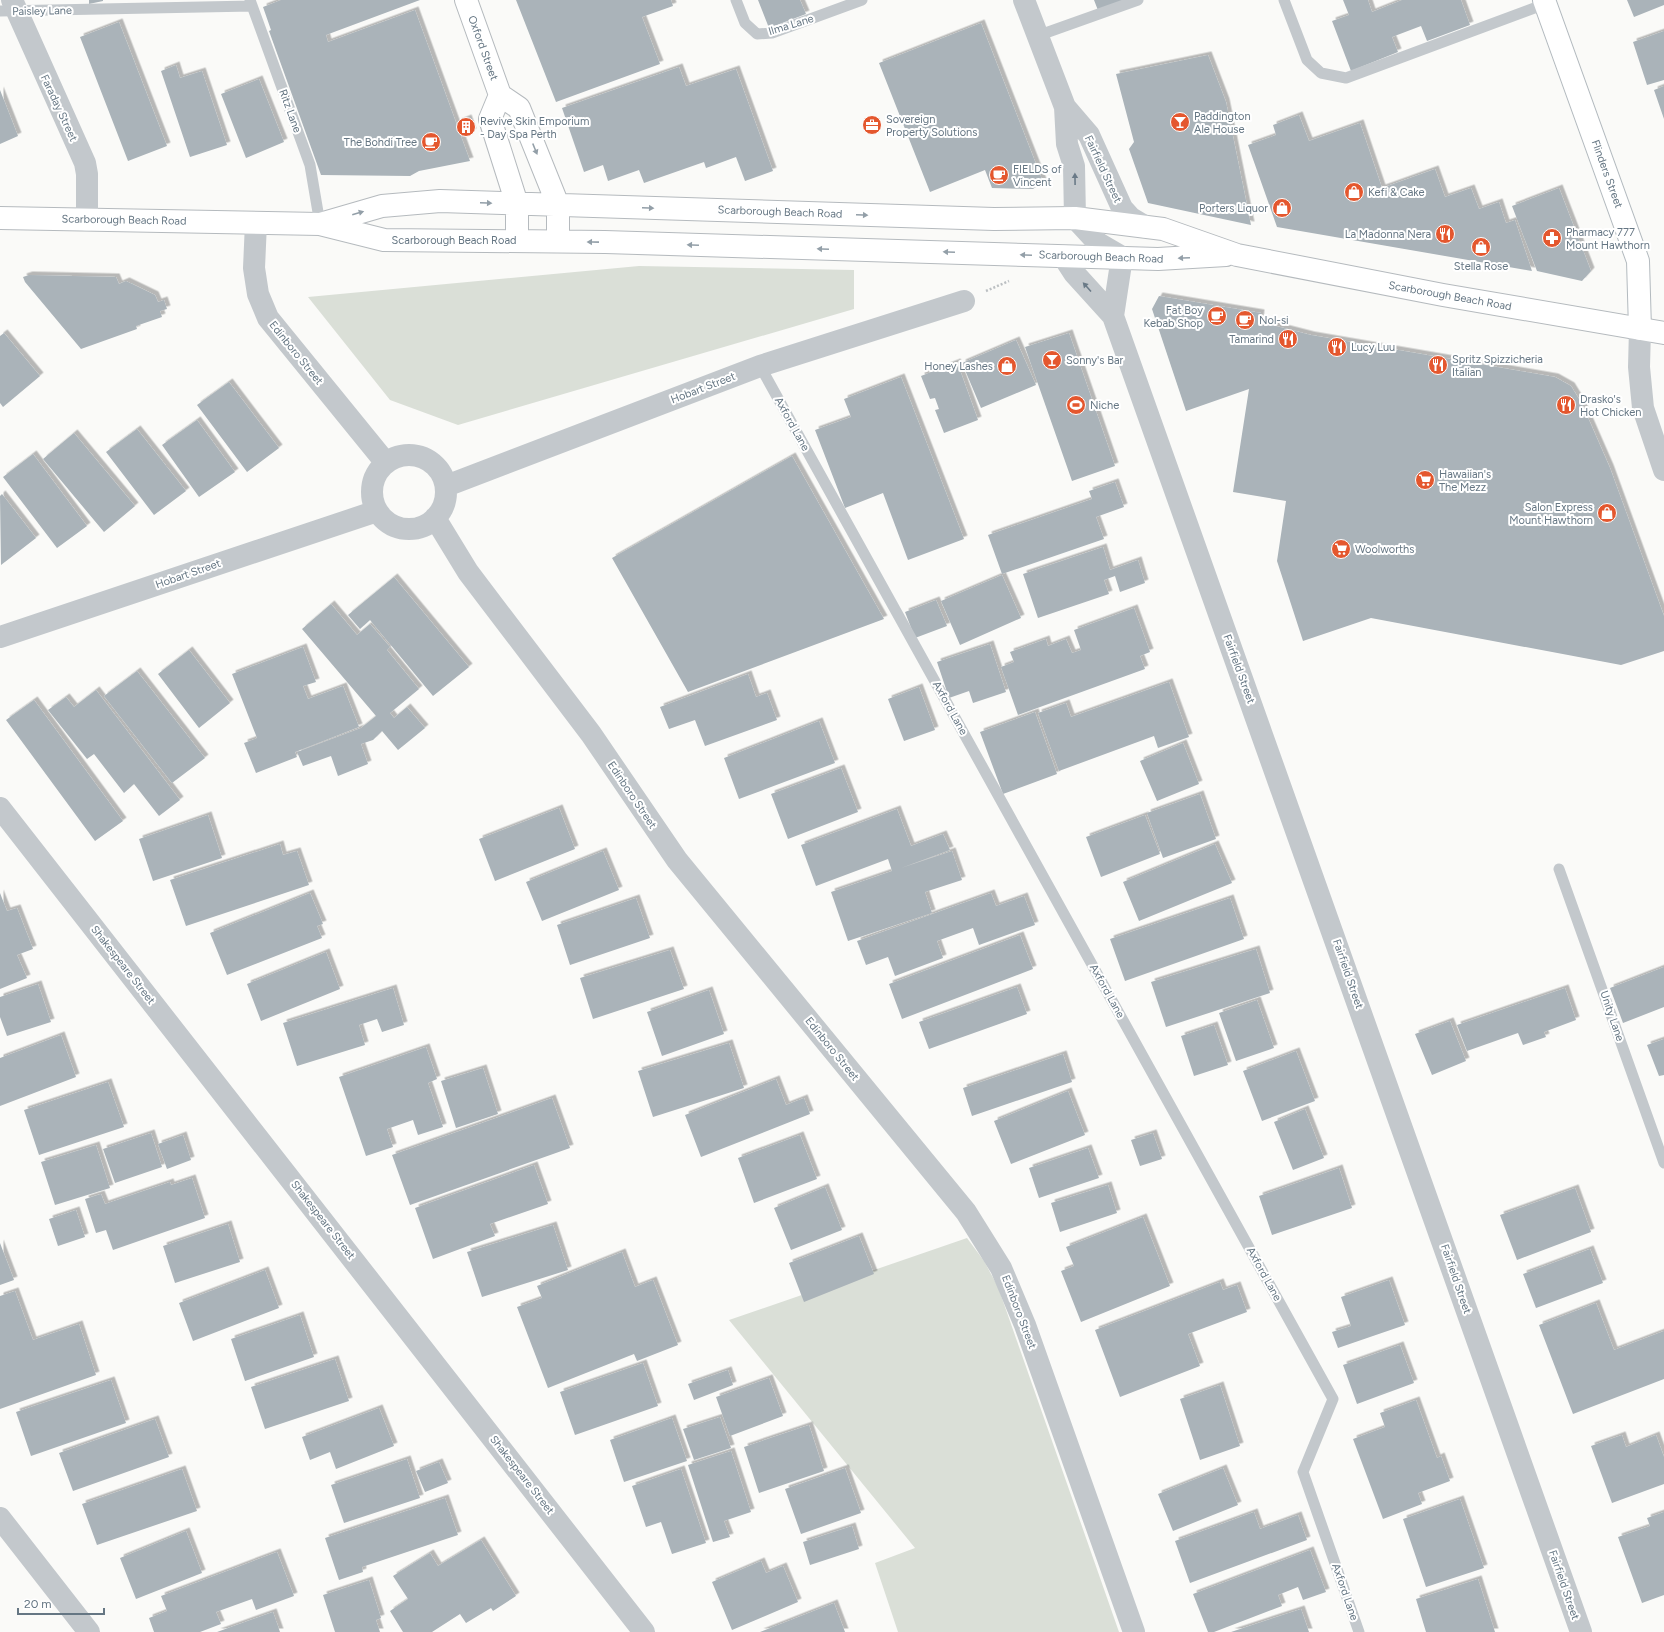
<svg xmlns="http://www.w3.org/2000/svg" width="1664" height="1632" font-family="Figtree,sans-serif">
<style>
.green{fill:#dadfd7}
.building{fill:#aab3b9;filter:url(#shadow)}
.lines{fill:none;stroke-linecap:round;stroke-linejoin:round}
.secondary-casing{stroke:#b3babf;stroke-width:24}
.primary-casing{stroke:#b5babe;stroke-width:24}
.path{stroke:#bbbfc2;stroke-width:2.5;stroke-dasharray:2 2;stroke-linecap:butt}
.lane{stroke:#c3c8cc;stroke-width:11}
.street{stroke:#c3c8cc;stroke-width:22}
.secondary{stroke:#fff;stroke-width:22}
.primary{stroke:#fff;stroke-width:22}
.oneway{fill:#939fa8}
.oneway2{fill:#6a7a87}
.labels{text-anchor:middle;dominant-baseline:central;stroke-width:4;stroke-linejoin:round;paint-order:stroke}
.street-label{font-size:11px;fill:#657683;stroke:#fff}
.poi-label{font-size:11px;fill:#657683;stroke:#fff;text-anchor:start}
</style>
<defs>
<filter id="shadow"><feDropShadow dx="3.5" dy="-3.5" stdDeviation="0" flood-color="#0004"/></filter>
</defs>
<rect width="100%" height="100%" fill="#fafaf8"/>
<path class="green" d="M639 266 854 270V309L458 425 390 400 308 297Z
M967 1238 984 1261 998 1287 1119 1632H898L875 1563 915 1548 729 1320Z"/>
<path class="building" d="M89 0H103V1L89 4Z
M281 0H420L326 35 328 42 415 10 470 161 419 171 410 176 321 175 269 31 271 30 263 7Z
M516 0H671L673 6 642 17 660 64 556 102Z
M758 0H800L806 14 769 28Z
M1094 0H1135L1099 13Z
M1343 0H1368L1372 12 1402 0H1461L1470 25 1427 41 1421 26 1392 37 1398 52 1351 71 1332 21 1349 15Z
M1627 0H1664V5L1634 17Z
M119 22 167 146 128 161 80 37Z
M981 23 1043 182 1033 189 992 188 985 170 930 192 879 63Z
M1664 31V80L1647 85 1633 42Z
M1208 55 1226 102 1251 225 1148 203 1129 149 1134 142 1116 74Z
M176 65 180 78 202 71 227 145 190 157 161 71Z
M679 67 686 86 736 69 773 171 745 181 736 157 706 168 704 162 644 183 639 170 608 181 603 165 584 172 562 108Z
M259 79 284 142 246 158 221 94Z
M1664 86V119L1654 90Z
M0 90 18 136 0 144Z
M1299 115 1309 141 1360 123 1382 188 1435 169 1445 197 1471 188 1479 209 1499 202 1506 223 1515 220 1532 271 1277 227 1248 145 1276 135 1273 125Z
M468 118 473 132 465 135 458 122Z
M1559 188 1591 271 1582 281 1537 271 1512 206Z
M29 275 116 277 119 284 126 281 155 295 158 302 164 300 167 309 160 311 162 317 136 326 137 329 81 349 25 282 23 277Z
M1159 296 1261 313 1260 322 1311 335 1555 377 1571 386 1582 404 1610 468 1664 616V651L1621 665 1371 618 1303 641 1277 561 1286 501 1233 492 1249 389 1186 411 1152 309Z
M4 333 40 376 3 407 0 403V336Z
M1069 333 1115 466 1072 481 1025 347Z
M1016 340 1036 385 981 408 962 363Z
M957 362 978 420 944 433 935 410 939 409 935 398 930 399 921 376Z
M901 377 964 539 908 560 883 493 845 508 815 430 851 417 844 399Z
M229 382 279 448 247 472 197 405Z
M197 420 235 472 199 497 162 445Z
M137 429 186 491 154 515 106 452Z
M74 433 135 506 104 532 43 459Z
M33 454 87 526 57 548 3 477Z
M792 456 884 619 688 692 612 558Z
M1115 482 1124 507 1096 517 1104 539 1002 574 988 535 1092 499 1089 491Z
M2 494 36 538 1 565 0 496Z
M1103 547 1110 570 1138 560 1145 583 1120 592 1115 576 1104 580 1109 594 1038 618 1023 574Z
M1002 575 1021 618 960 645 941 601Z
M394 577 469 667 433 696 370 620 360 629 348 615Z
M936 600 947 626 915 638 905 612Z
M331 604 357 635 370 624 390 647 387 650 419 689 390 713 394 718 407 707 425 728 398 750 382 731 373 740 361 744 368 764 338 776 331 756 303 766 297 752 361 728 376 716 302 629Z
M1134 608 1150 652 1140 656 1145 669 1018 715 1001 667 1014 662 1010 652 1046 639 1048 646 1066 639 1072 653 1081 650 1074 630Z
M990 644 1006 692 973 703 969 691 949 698 937 662Z
M303 647 316 682 303 686 308 699 343 686 359 727 295 752 297 757 256 773 244 743 257 738 232 674Z
M189 650 230 703 199 728 158 674Z
M137 671 205 758 172 783 104 696Z
M748 674 756 697 767 693 777 720 705 746 695 720 669 729 660 707Z
M1169 682 1189 737 1158 748 1154 736 1059 771 1038 713 1066 703 1071 717Z
M919 687 935 730 904 741 888 699Z
M96 690 180 800 159 816 134 784 124 793 94 754 87 759 48 710 66 697 74 707Z
M34 700 123 821 95 841 6 720Z
M1035 712 1057 774 1003 794 980 732Z
M819 721 835 763 739 799 724 758Z
M1183 743 1199 784 1157 801 1140 761Z
M841 768 858 812 788 839 771 794Z
M1200 794 1216 839 1163 858 1147 813Z
M559 808 575 849 495 881 479 839Z
M897 809 911 846 943 834 950 850 901 868 952 851 962 880 925 892 932 913 848 941 831 892 892 871 888 859 816 886 801 845Z
M208 815 222 858 153 881 139 839Z
M1145 815 1160 854 1101 877 1086 837Z
M280 844 283 855 297 851 309 885 186 926 170 880Z
M1215 844 1232 883 1139 921 1123 882Z
M603 851 619 890 542 921 526 882Z
M0 893 7 911 17 908 33 949 17 955 27 978 0 989Z
M310 893 323 924 317 926 322 938 227 975 210 933Z
M991 893 996 906 1024 896 1035 925 979 945 973 928 937 941 943 958 895 976 888 957 866 965 857 941Z
M636 898 650 938 570 965 557 925Z
M1230 898 1244 939 1125 981 1110 939Z
M1020 935 1033 969 902 1019 889 984Z
M1256 949 1270 993 1166 1027 1151 982Z
M670 950 684 989 593 1019 580 978Z
M326 952 340 989 261 1021 247 984Z
M1664 967V1007L1623 1023 1610 988Z
M38 984 51 1022 7 1036 0 1017V997Z
M1017 987 1027 1014 929 1049 919 1022Z
M393 988 404 1025 382 1032 377 1019 359 1025 365 1045 297 1066 283 1023Z
M1565 988 1576 1020 1544 1032 1546 1037 1523 1045 1518 1033 1467 1051 1457 1025Z
M709 990 724 1034 662 1056 647 1012Z
M1257 1000 1274 1048 1236 1061 1219 1013Z
M1450 1021 1466 1061 1432 1075 1415 1034Z
M1214 1025 1228 1065 1194 1076 1181 1036Z
M61 1035 76 1077 0 1106V1058Z
M1664 1039V1075L1659 1076 1647 1045Z
M729 1043 744 1088 653 1117 638 1071Z
M426 1047 437 1079 428 1083 443 1127 418 1135 413 1120 387 1129 393 1147 366 1156 339 1077Z
M1296 1051 1315 1101 1262 1121 1243 1071Z
M1063 1054 1072 1082 972 1116 963 1088Z
M483 1068 498 1114 456 1128 441 1081Z
M776 1079 786 1105 804 1098 810 1114 701 1157 685 1115Z
M108 1082 124 1127 39 1155 24 1110Z
M1068 1091 1085 1135 1011 1164 994 1121Z
M552 1098 570 1148 410 1205 392 1155Z
M1305 1109 1324 1158 1293 1170 1274 1122Z
M151 1133 162 1167 115 1183 103 1149Z
M1153 1133 1162 1159 1140 1166 1131 1140Z
M183 1135 191 1160 167 1169 158 1144Z
M800 1135 817 1179 754 1203 738 1158Z
M96 1145 110 1188 55 1205 41 1162Z
M1088 1148 1099 1178 1039 1198 1029 1168Z
M534 1165 548 1204 490 1224 495 1236 433 1259 415 1208Z
M1339 1168 1352 1208 1272 1235 1259 1196Z
M192 1178 205 1218 113 1250 106 1230 96 1233 85 1199 101 1194 105 1204 170 1182 171 1185Z
M1108 1185 1117 1213 1060 1232 1051 1203Z
M825 1187 842 1230 791 1250 774 1208Z
M1575 1188 1591 1232 1517 1260 1500 1215Z
M76 1210 85 1237 58 1246 49 1219Z
M1143 1217 1170 1286 1081 1322 1061 1271 1074 1266 1066 1247Z
M228 1224 240 1262 175 1283 163 1246Z
M553 1225 568 1270 482 1297 467 1252Z
M859 1236 874 1274 804 1302 789 1263Z
M0 1243 14 1280 0 1285Z
M1590 1249 1603 1283 1536 1308 1523 1274Z
M622 1252 635 1287 653 1280 678 1345 637 1361 634 1354 548 1388 517 1307 542 1298 537 1286Z
M265 1270 279 1308 193 1341 179 1303Z
M1389 1280 1405 1325 1338 1348 1332 1332 1351 1326 1341 1297Z
M1220 1282 1223 1290 1237 1285 1247 1312 1188 1334 1200 1366 1120 1397 1095 1330Z
M15 1291 33 1340 79 1324 96 1375 0 1409V1296Z
M1596 1303 1614 1350 1664 1331V1379L1573 1414 1539 1325Z
M300 1315 314 1357 245 1381 231 1339Z
M1400 1345 1414 1383 1357 1404 1343 1365Z
M335 1359 349 1401 265 1429 251 1387Z
M643 1363 658 1406 575 1435 560 1392Z
M728 1370 733 1385 694 1400 688 1384Z
M769 1378 783 1416 730 1436 716 1397Z
M111 1380 126 1423 31 1456 16 1412Z
M1220 1385 1240 1446 1200 1460 1180 1399Z
M1416 1400 1437 1458 1441 1456 1450 1481 1418 1493 1422 1504 1383 1519 1353 1439 1385 1427 1380 1413Z
M379 1408 394 1446 336 1469 330 1452 310 1460 302 1437Z
M720 1417 731 1448 694 1460 683 1429Z
M672 1418 687 1461 624 1482 610 1440Z
M155 1419 169 1457 73 1491 59 1453Z
M809 1425 824 1471 759 1493 744 1447Z
M1622 1435 1626 1447 1656 1435 1664 1457V1484L1612 1503 1591 1446Z
M731 1451 751 1512 724 1521 730 1537 713 1542 688 1465Z
M407 1459 420 1498 344 1523 331 1485Z
M439 1462 448 1483 425 1492 416 1471Z
M845 1468 861 1513 801 1534 785 1489Z
M1223 1468 1238 1505 1173 1531 1158 1494Z
M182 1469 197 1511 97 1545 82 1504Z
M681 1469 706 1543 672 1554 661 1522 646 1527 632 1486Z
M445 1498 458 1535 362 1567 363 1572 339 1580 325 1538Z
M1460 1499 1484 1568 1426 1587 1403 1519Z
M1254 1512 1260 1529 1298 1515 1307 1540 1190 1583 1175 1541Z
M1664 1512V1595L1642 1603 1618 1537 1650 1526 1647 1518Z
M852 1526 859 1549 810 1565 803 1542Z
M186 1531 202 1573 136 1599 120 1558Z
M481 1540 516 1596 493 1611 491 1608 466 1623 460 1614 432 1632H403L390 1611 408 1599 393 1576 430 1553 438 1566Z
M1310 1550 1326 1592 1303 1600 1298 1587 1278 1595 1282 1606 1214 1632H1208L1193 1594Z
M277 1552 294 1596 256 1610 252 1599 216 1612 221 1624 200 1632H154L149 1618 167 1611 161 1596Z
M761 1561 766 1573 783 1566 798 1602 732 1630 712 1582Z
M1478 1579 1495 1632H1426L1416 1599Z
M369 1580 381 1618 376 1620 380 1632H335L323 1595Z
M834 1603 845 1632H760Z
M1301 1609 1309 1632H1231Z
M273 1612 280 1632H217Z"/>
<g class="lines">
<g class="secondary-casing">
<path id="secondary" d="M1544 0 1638 261 1640 329"/>
</g>
<g class="primary-casing">
<path id="primary" d="M466 0 500 95 519 108 558 205V241
M500 95 490 119 517 204V241
M0 218 320 224 384 240 605 242 1158 259 1226 255
M320 224 382 206 440 201 994 219 1075 218 1163 229 1237 255 1443 295 1664 333"/>
</g>
<path class="path" d="M986 291 1009 281"/>
<path class="lane" d="M250 0 310 165 320 224
M736 0 745 23 757 34 772 33 862 0
M1284 0 1307 60 1321 73 1346 78 1545 4
M0 11 252 6
M1037 36 1138 0
M760 366 1333 1399 1303 1472 1359 1632
M1559 869 1664 1163"/>
<path class="street" d="M12 0 85 163 87 174V220
M1024 0 1065 107 1089 135 1122 208 1131 218 1146 227
M1065 107 1067 144 1074 166 1075 218 1098 243 1122 257 1113 316
M256 223 254 268 258 294 268 318 386 463
M1063 256 1074 273 1113 316 1581 1632
M1640 329 1639 367 1643 408 1664 470
M372 492a37 37 0 1 1 74 0a37 37 0 1 1-74 0Z
M446 486 760 366 964 301
M435 518 468 572 591 734 677 860 966 1212 1001 1268 1025 1325 1134 1632
M0 637 377 511
M0 808 644 1632
M0 1518 89 1632"/>
<use href="#secondary" class="secondary"/>
<use href="#primary" class="primary"/>
</g>
<defs><path id="oneway-solid" d="M-6-.8H1V-3.2L6.5 0L1 3.2V.8H-6Z"/></defs>
<g class="oneway">
<use href="#oneway-solid" transform="translate(535 149) rotate(68)"/>
<use href="#oneway-solid" transform="translate(486 203) rotate(2)"/>
<use href="#oneway-solid" transform="translate(648 208) rotate(2)"/>
<use href="#oneway-solid" transform="translate(358 213) rotate(-16)"/>
<use href="#oneway-solid" transform="translate(862 215) rotate(2)"/>
<use href="#oneway-solid" transform="translate(593 242) rotate(-179)"/>
<use href="#oneway-solid" transform="translate(693 245) rotate(-178)"/>
<use href="#oneway-solid" transform="translate(823 249) rotate(-178)"/>
<use href="#oneway-solid" transform="translate(949 252) rotate(-178)"/>
<use href="#oneway-solid" transform="translate(1026 255) rotate(-178)"/>
<use href="#oneway-solid" transform="translate(1184 258) rotate(177)"/>
</g>
<g class="oneway2">
<use href="#oneway-solid" transform="translate(1075 179) rotate(-91)"/>
<use href="#oneway-solid" transform="translate(1087 287) rotate(-132)"/>
</g>
<defs>
<g id="bar-disc" transform="scale(1)"><circle r="9.5" fill="#e4572e" stroke="#fff"/><path d="M-6-5H6L.8 .8V4.5H3.5V6h-7V4.5H-.8V.8Z" fill="#fff"/></g>
<g id="office-disc" transform="scale(1)"><circle r="9.5" fill="#e4572e" stroke="#fff"/><path d="M-6-3h4V-5.5h4V-3h4V5H-6ZM-1-4.5V-3h2v-1.5ZM-6 0V1H6V0Z" fill="#fff"/></g>
<g id="building-disc" transform="scale(1)"><circle r="9.5" fill="#e4572e" stroke="#fff"/><path d="M-4-6H4V6H1V3H-1V6H-4ZM-2.5-4.3h1.7v1.8h-1.7ZM.8-4.3h1.7v1.8H.8ZM-2.5-1h1.7V.8h-1.7ZM.8-1h1.7V.8H.8Z" fill="#fff"/></g>
<g id="cafe-disc" transform="scale(1)"><circle r="9.5" fill="#e4572e" stroke="#fff"/><path d="M-5.5-4.5H6V0H3Q3 3.5 0 3.5H-2.5Q-5.5 3.5-5.5 0ZM3-3.2v2h1.7v-2ZM-6 4.5H4V6H-6Z" fill="#fff"/></g>
<g id="shop-disc" transform="scale(1)"><circle r="9.5" fill="#e4572e" stroke="#fff"/><path d="M-5-2.5h2.3a2.7 3.5 0 0 1 5.4 0H5L5.5 6h-11ZM-1.5-2.5h3a1.5 2.3 0 0 0-3 0Z" fill="#fff"/></g>
<g id="restaurant-disc" transform="scale(1)"><circle r="9.5" fill="#e4572e" stroke="#fff"/><path d="M-5-6h1v4h1v-4h1v4h1v-4h1v5L-1.5 .5V6h-2V.5L-5-1ZM5-6V6H3V1.5H1.5Q1.5-4 5-6Z" fill="#fff"/></g>
<g id="pharmacy-disc" transform="scale(1)"><circle r="9.5" fill="#e4572e" stroke="#fff"/><path d="M-2-6h4v4h4v4h-4v4h-4v-4h-4v-4h4Z" fill="#fff"/></g>
<g id="stadium-disc" transform="scale(1)"><circle r="9.5" fill="#e4572e" stroke="#fff"/><path d="M0-5a6.5 5 0 1 0 0 10a6.5 5 0 1 0 0-10ZM-3.5-1.8h7v3.6h-7Z" fill="#fff"/></g>
<g id="supermarket-disc" transform="scale(1)"><circle r="9.5" fill="#e4572e" stroke="#fff"/><path d="M-6-5.5h2.5l.6 2H6L4.5 2H-2.5L-4.4-4H-6ZM-1.5 3.2a1.3 1.3 0 1 0 .1 0ZM3 3.2a1.3 1.3 0 1 0 .1 0Z" fill="#fff"/></g>
</defs>
<g fill-rule="evenodd">
<use href="#bar-disc" x="1180" y="122"/>
<use href="#office-disc" x="872" y="125"/>
<use href="#building-disc" x="466" y="127"/>
<use href="#cafe-disc" x="431" y="142"/>
<use href="#cafe-disc" x="999" y="175"/>
<use href="#shop-disc" x="1354" y="192"/>
<use href="#shop-disc" x="1282" y="208"/>
<use href="#restaurant-disc" x="1445" y="234"/>
<use href="#pharmacy-disc" x="1552" y="238"/>
<use href="#shop-disc" x="1481" y="247"/>
<use href="#cafe-disc" x="1217" y="316"/>
<use href="#cafe-disc" x="1245" y="320"/>
<use href="#restaurant-disc" x="1288" y="339"/>
<use href="#restaurant-disc" x="1337" y="347"/>
<use href="#bar-disc" x="1052" y="360"/>
<use href="#restaurant-disc" x="1438" y="365"/>
<use href="#shop-disc" x="1007" y="366"/>
<use href="#stadium-disc" x="1076" y="405"/>
<use href="#restaurant-disc" x="1566" y="405"/>
<use href="#supermarket-disc" x="1425" y="480"/>
<use href="#shop-disc" x="1607" y="513"/>
<use href="#supermarket-disc" x="1341" y="549"/>
</g>
<g class="labels">
<g class="street-label">
<text transform="translate(42 11) rotate(-1)">Paisley Lane</text>
<text transform="translate(791 25) rotate(-17)">Ilma Lane</text>
<text transform="translate(483 48) rotate(70)">Oxford Street</text>
<text transform="translate(59 108) rotate(65)">Faraday Street</text>
<text transform="translate(290 111) rotate(70)">Ritz Lane</text>
<text transform="translate(1103 169) rotate(65)">Fairfield Street</text>
<text transform="translate(1607 174) rotate(70)">Flinders Street</text>
<text transform="translate(780 212) rotate(2)">Scarborough Beach Road</text>
<text transform="translate(124 220) rotate(1)">Scarborough Beach Road</text>
<text x="454" y="240">Scarborough Beach Road</text>
<text transform="translate(1101 257) rotate(2)">Scarborough Beach Road</text>
<text transform="translate(1450 296) rotate(10)">Scarborough Beach Road</text>
<text transform="translate(296 353) rotate(51)">Edinboro Street</text>
<text transform="translate(703 388) rotate(-21)">Hobart Street</text>
<text transform="translate(792 424) rotate(61)">Axford Lane</text>
<text transform="translate(188 574) rotate(-19)">Hobart Street</text>
<text transform="translate(1239 669) rotate(70)">Fairfield Street</text>
<text transform="translate(950 708) rotate(61)">Axford Lane</text>
<text transform="translate(632 795) rotate(56)">Edinboro Street</text>
<text transform="translate(123 965) rotate(52)">Shakespeare Street</text>
<text transform="translate(1348 974) rotate(71)">Fairfield Street</text>
<text transform="translate(1107 991) rotate(61)">Axford Lane</text>
<text transform="translate(1612 1016) rotate(71)">Unity Lane</text>
<text transform="translate(832 1049) rotate(51)">Edinboro Street</text>
<text transform="translate(323 1220) rotate(52)">Shakespeare Street</text>
<text transform="translate(1264 1274) rotate(61)">Axford Lane</text>
<text transform="translate(1456 1279) rotate(71)">Fairfield Street</text>
<text transform="translate(1019 1312) rotate(69)">Edinboro Street</text>
<text transform="translate(522 1475) rotate(52)">Shakespeare Street</text>
<text transform="translate(1564 1585) rotate(71)">Fairfield Street</text>
<text transform="translate(1345 1592) rotate(71)">Axford Lane</text>
</g>
<g class="poi-label">
<text x="1194" y="116">Paddington<tspan x="1194" dy="13">Ale House</tspan></text>
<text x="886" y="119">Sovereign<tspan x="886" dy="13">Property Solutions</tspan></text>
<text x="480" y="121">Revive Skin Emporium<tspan x="480" dy="13">- Day Spa Perth</tspan></text>
<text x="417" y="142" text-anchor="end">The Bohdi Tree</text>
<text x="1013" y="169">FIELDS of<tspan x="1013" dy="13">Vincent</tspan></text>
<text x="1368" y="192">Kefi &amp; Cake</text>
<text x="1268" y="208" text-anchor="end">Porters Liquor</text>
<text x="1566" y="232">Pharmacy 777<tspan x="1566" dy="13">Mount Hawthorn</tspan></text>
<text x="1431" y="234" text-anchor="end">La Madonna Nera</text>
<text x="1481" y="266" text-anchor="middle">Stella Rose</text>
<text x="1203" y="310" text-anchor="end">Fat Boy<tspan x="1203" dy="13">Kebab Shop</tspan></text>
<text x="1259" y="320">Nol-si</text>
<text x="1274" y="339" text-anchor="end">Tamarind</text>
<text x="1351" y="347">Lucy Luu</text>
<text x="1452" y="359">Spritz Spizzicheria<tspan x="1452" dy="13">Italian</tspan></text>
<text x="1066" y="360">Sonny's Bar</text>
<text x="993" y="366" text-anchor="end">Honey Lashes</text>
<text x="1580" y="399">Drasko's<tspan x="1580" dy="13">Hot Chicken</tspan></text>
<text x="1090" y="405">Niche</text>
<text x="1439" y="474">Hawaiian's<tspan x="1439" dy="13">The Mezz</tspan></text>
<text x="1593" y="507" text-anchor="end">Salon Express<tspan x="1593" dy="13">Mount Hawthorn</tspan></text>
<text x="1355" y="549">Woolworths</text>
</g>
</g>
<path d="M18 1608v6h86v-6" fill="none" stroke="#657683" stroke-width="2"/>
<text x="24" y="1608" font-size="12" fill="#657683" stroke="#ffffff" stroke-width="3" paint-order="stroke">20 m</text>
</svg>
